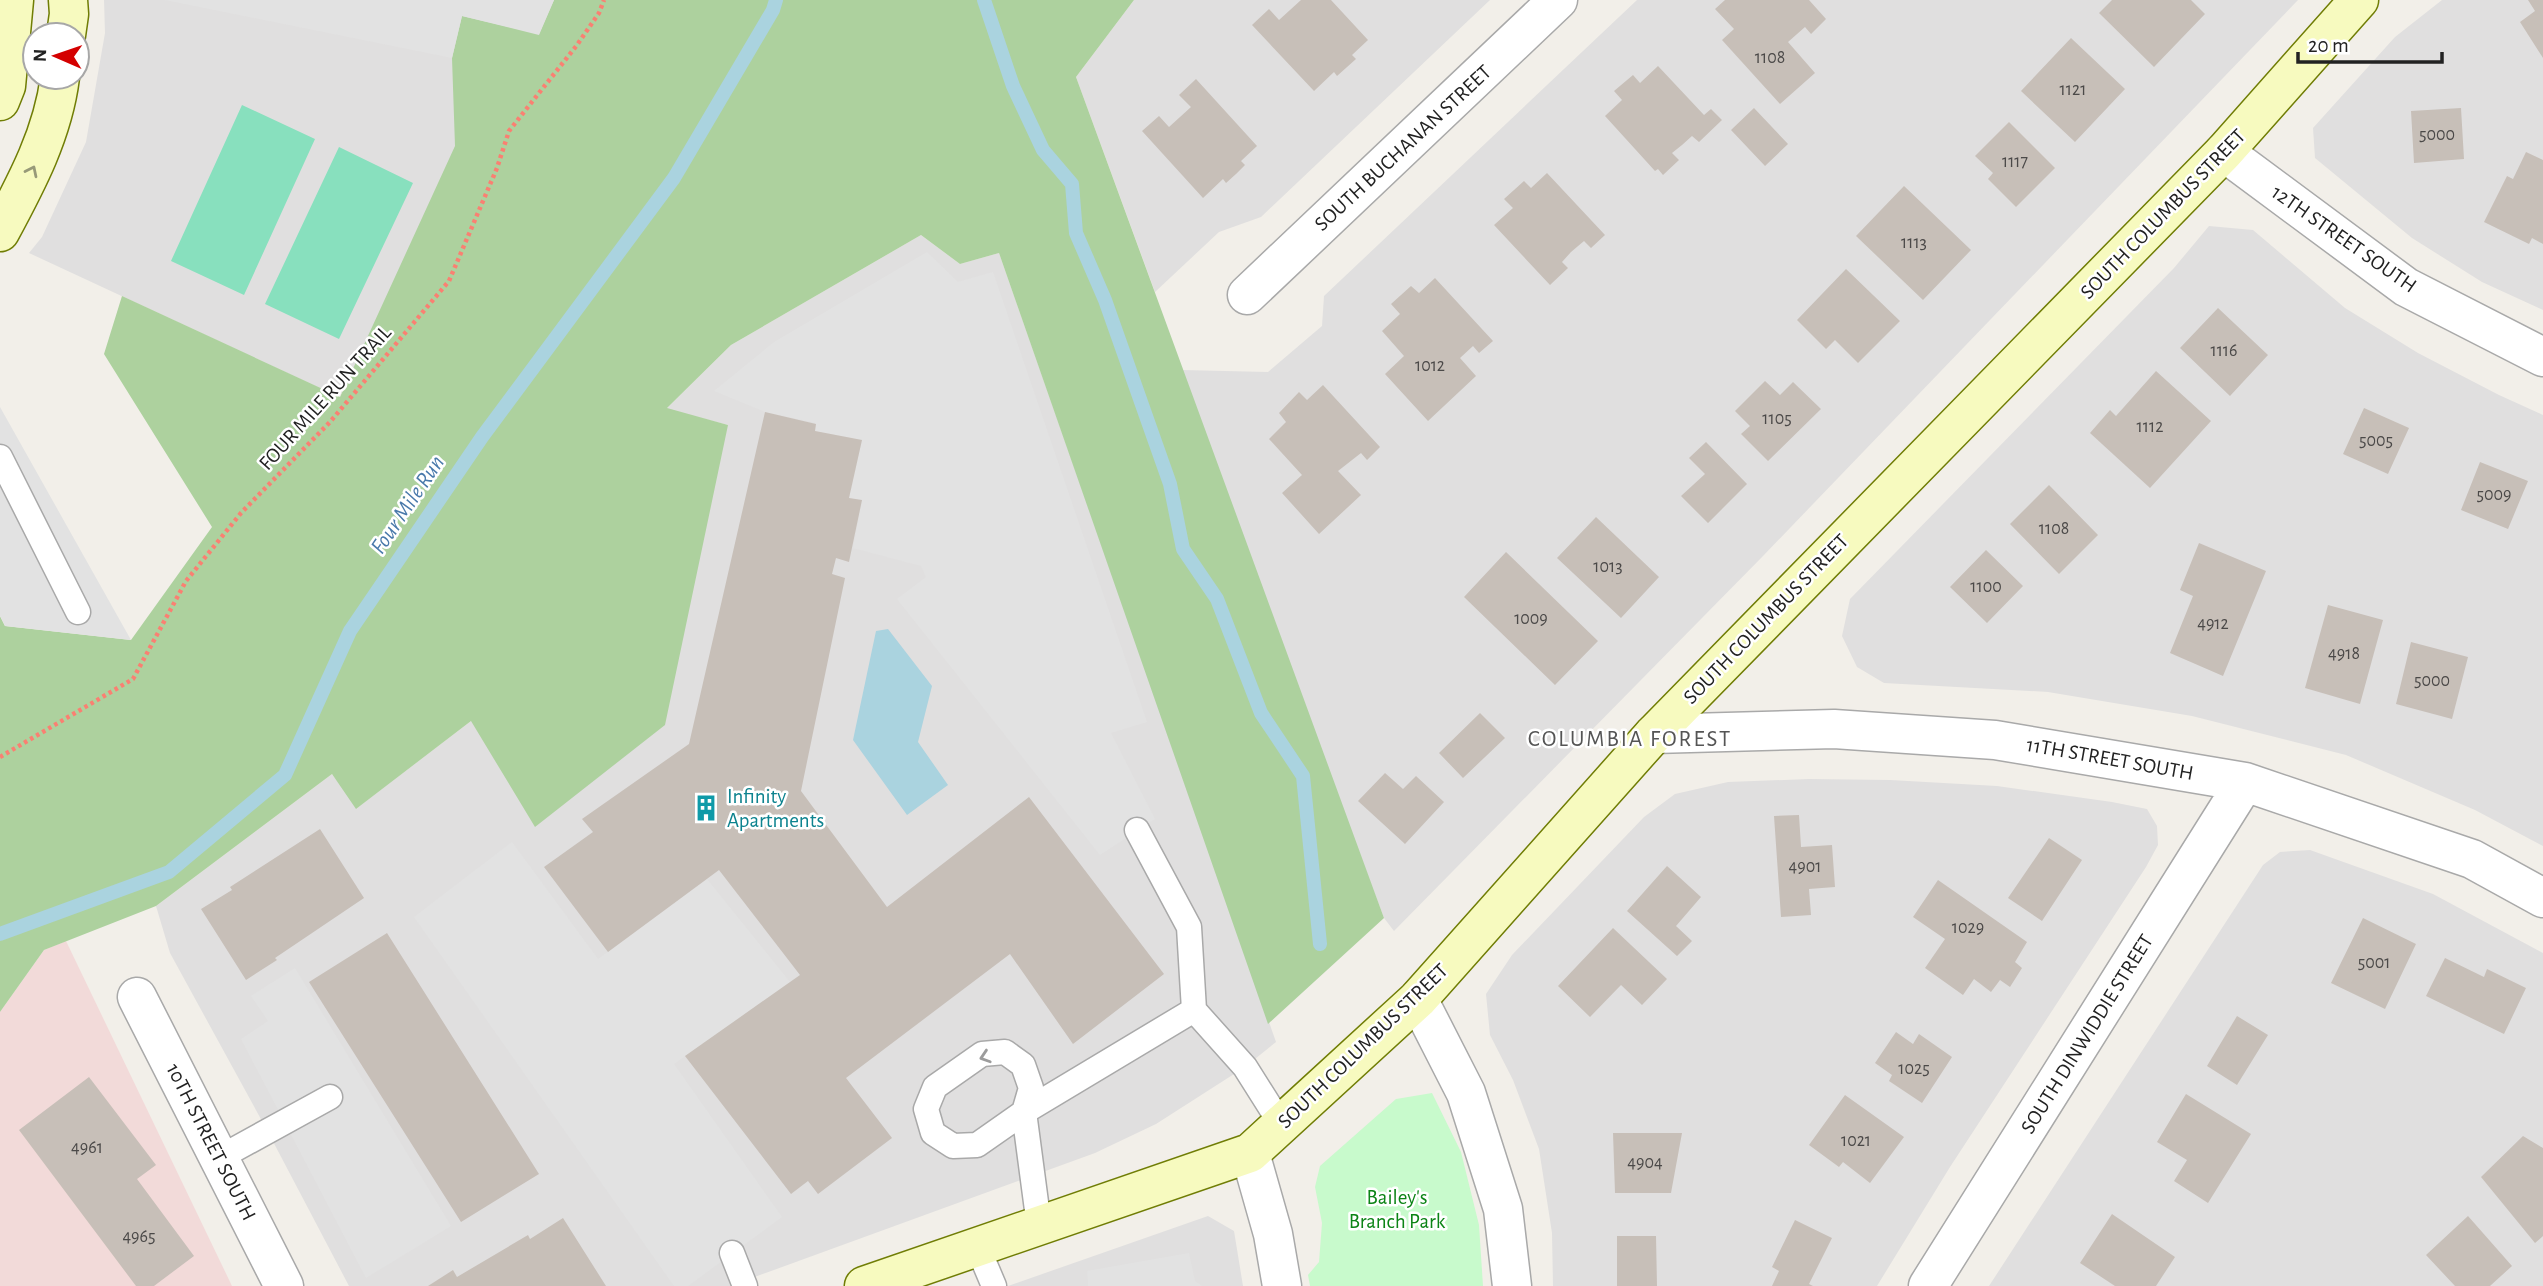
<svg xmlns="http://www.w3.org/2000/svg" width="2543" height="1286" font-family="'Alegreya Sans',sans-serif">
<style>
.residential{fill:#e0dfdf}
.commercial{fill:#f2dad9}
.forest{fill:#add19e}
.park{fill:#c8facc}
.pitch{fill:#88e0be}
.parking{fill:#e2e2e2}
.water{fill:#aad3df}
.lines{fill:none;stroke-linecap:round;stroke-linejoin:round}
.stream{stroke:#aad3df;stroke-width:14}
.building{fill:#c7bfb8}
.lane-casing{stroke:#a9a9a9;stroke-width:27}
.street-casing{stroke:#a9a9a9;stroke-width:41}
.secondary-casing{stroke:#707d05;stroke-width:41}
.path{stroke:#fa8072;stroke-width:4.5;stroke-dasharray:3.5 3.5;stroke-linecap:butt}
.lane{stroke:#fff;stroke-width:24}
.street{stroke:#fff;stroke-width:38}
.secondary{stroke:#f7fabf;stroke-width:38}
.oneway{stroke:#979978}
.oneway2{stroke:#9c9c9c}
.labels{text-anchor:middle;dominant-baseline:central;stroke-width:5;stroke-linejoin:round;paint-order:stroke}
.number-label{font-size:18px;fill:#4b4948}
.street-label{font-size:21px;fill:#222;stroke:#fff}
.culture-label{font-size:21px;fill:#0d838f;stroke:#fff;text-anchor:start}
.park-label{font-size:21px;fill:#0c8416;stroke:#fff}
.water-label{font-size:23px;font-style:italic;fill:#4a7aab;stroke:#fff}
.neighbourhood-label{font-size:23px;letter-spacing:2px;fill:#555;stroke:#fff}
</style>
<rect width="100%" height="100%" fill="#f2efe9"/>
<path class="residential" d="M104 0H563L339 397 29 253 42 237 86 142 105 33Z
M1134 0H1490L1261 217 1219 232 1155 292 1076 77Z
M1637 0H2298L1763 556 1394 931 1384 918 1326 765 1182 370 1268 372 1322 326 1324 296Z
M2442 0H2543V310L2482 282 2412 238 2315 158 2313 128 2395 37Z
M2209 226 2253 230 2345 308 2418 353 2499 395 2543 415V846L2475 810 2346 755 2192 716 2048 692 1884 683 1857 667 1842 636 1850 599 2174 268Z
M921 235 960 264 999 253 1276 1042 1245 1067 1156 1124 1095 1153 730 1286H349L268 1132 170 953 156 906 332 774 357 808 471 721 728 425 666 409 731 345Z
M1809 779 1890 780 1997 786 2112 802 2147 809 2157 826 2158 845 2146 867 1950 1167 1877 1286H1553L1552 1233 1539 1149 1513 1080 1490 1035 1486 994 1512 955 1644 817 1675 794 1728 782Z
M2310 850 2433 894 2543 953V1286H1989L2263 865 2280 852Z
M1208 1216 1234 1231 1243 1286H1008Z"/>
<path class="commercial" d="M66 941 232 1286H0V1012L44 950Z"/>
<path class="forest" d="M554 0H1134L1076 77 1384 918 1268 1024 999 253 960 264 921 235 731 345 667 408 728 425 665 725 535 827 471 721 356 809 332 774 156 906 44 950 0 1012V616L5 626 131 640 212 527 104 354 122 296 340 397 455 146 452 58 462 16 539 34Z"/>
<path class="park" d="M1432 1093 1461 1152 1479 1225 1483 1286H1310L1308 1275 1319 1262 1322 1223 1315 1187 1320 1166 1396 1099Z"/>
<path class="pitch" d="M242 105 315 139 244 295 171 261Z
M339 147 413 183 339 339 265 304Z"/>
<path class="parking" d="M165 0H554L539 35 462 16 452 58Z
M927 252 958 282 993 272 1147 722 1111 733 1155 819 1100 855 897 599 926 577 921 566 853 548 862 501 849 498 862 440 815 431 816 423 765 412 714 391 774 342Z
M0 407 131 640 5 626 0 616Z
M512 842 598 959 707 879 790 982 674 1064 782 1217 688 1286H674L414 917Z
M295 968 451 1226 366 1278 241 1039 268 1021 251 996Z
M1189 1253 1195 1281 1202 1286H1088L1087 1271Z"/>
<path class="water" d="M888 629 932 686 918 742 948 785 907 815 853 740 876 631Z"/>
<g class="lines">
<path class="stream" d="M984 0 1013 86 1043 150 1072 184 1076 233 1105 300 1170 484 1183 549 1217 599 1261 713 1303 776 1320 944
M0 934 169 872 285 775 350 631 482 437 674 178 773 10 776 0"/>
</g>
<path class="building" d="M1301 0H1331L1368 40 1352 55 1356 59 1337 76 1334 72 1314 91 1252 25 1269 9 1279 20Z
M1725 0H1809L1826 19 1811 34 1805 27 1788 42 1815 73 1780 104 1722 40 1734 29 1715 9Z
M2112 0H2191L2205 14 2154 67 2099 13Z
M2528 0H2543V58L2520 22 2535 11Z
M2071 38 2125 89 2075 142 2021 91Z
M1658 66 1704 115 1711 109 1722 120 1699 142 1692 136 1682 145 1672 153 1679 160 1663 175 1658 169 1655 171 1605 116 1622 100 1614 91 1633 75 1640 83Z
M1196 79 1257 146 1241 161 1245 165 1236 174 1226 183 1223 179 1203 198 1142 131 1159 116 1169 127 1191 107 1179 95Z
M1754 108 1788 144 1765 166 1731 130Z
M2461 108 2464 159 2414 163 2411 111Z
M2009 122 2055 168 2016 207 1988 179 1993 173 1975 156Z
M2526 152 2543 160V244L2532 238 2529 244 2484 222 2507 176 2513 179Z
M1547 173 1605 235 1591 248 1584 241 1571 252 1562 262 1568 268 1550 285 1494 225 1513 208 1504 199 1524 181 1531 188Z
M1904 186 1971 250 1923 300 1856 236Z
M1846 269 1900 321 1858 363 1835 340 1826 349 1797 320Z
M1435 278 1493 341 1479 353 1473 346 1460 358 1476 376 1428 421 1385 374 1404 356 1382 331 1400 314 1391 304 1411 286 1419 293Z
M2218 308 2268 355 2230 396 2180 348Z
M2156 371 2211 421 2150 488 2090 433 2110 410 2116 416Z
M1765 381 1780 395 1793 382 1821 409 1768 461 1741 434 1750 426 1735 411Z
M1323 385 1380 447 1367 460 1361 453 1338 471 1361 495 1319 534 1282 493 1302 475 1269 439 1286 422 1279 413 1299 392 1307 400Z
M2364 408 2409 428 2388 474 2343 454Z
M765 412 816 424 815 431 862 440 849 498 862 500 849 562 836 558 832 574 845 578 801 791 887 907 1029 797 1164 974 1073 1044 1010 954 846 1078 892 1138 818 1194 808 1181 791 1194 685 1056 800 975 719 870 608 952 544 867 593 832 582 819 689 744Z
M1706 442 1747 484 1708 523 1681 496 1705 474 1689 458Z
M2480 462 2528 481 2508 529 2461 510Z
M2049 485 2098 535 2059 574 2010 524Z
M1596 517 1659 577 1621 618 1557 558Z
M2199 543 2266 571 2223 676 2170 653 2193 596 2180 590Z
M1986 550 2023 586 1987 623 1950 587Z
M1506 552 1598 641 1555 685 1464 597Z
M2328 605 2383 620 2360 704 2305 688Z
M2411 642 2468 657 2452 719 2396 704Z
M1480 713 1505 738 1463 778 1439 753Z
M1385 773 1403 789 1416 776 1444 802 1405 844 1358 801Z
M1799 815 1801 847 1832 845 1835 887 1809 889 1811 915 1781 917 1774 816Z
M320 829 364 898 275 958 277 960 246 980 201 909 232 890 230 887Z
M2049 838 2082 860 2042 921 2008 898Z
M1667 866 1701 897 1676 926 1692 941 1677 956 1627 911Z
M1938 880 2027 942 2015 962 2022 968 2010 987 2000 980 1991 992 1974 979 1963 995 1925 968 1945 939 1913 917Z
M2363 918 2416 944 2385 1009 2331 983Z
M1613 928 1667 979 1642 1005 1621 985 1590 1017 1558 986Z
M387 933 539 1174 461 1222 309 982Z
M2445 958 2484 977 2487 969 2526 988 2504 1034 2426 996Z
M2237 1016 2268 1035 2237 1085 2207 1066Z
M1896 1032 1913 1044 1919 1034 1952 1057 1922 1103 1889 1081 1892 1075 1875 1063Z
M89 1077 156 1165 137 1179 194 1256 154 1286H136L19 1130Z
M2186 1094 2251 1134 2208 1203 2174 1181 2187 1160 2157 1142Z
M1845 1095 1904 1137 1870 1183 1843 1162 1839 1167 1809 1145Z
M1613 1133H1682L1671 1193H1615Z
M2523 1136 2543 1148V1236L2535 1243 2481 1177Z
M2112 1214 2175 1257 2156 1286H2115L2080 1263Z
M2468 1216 2512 1266 2490 1286H2455L2426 1255Z
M563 1218 606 1286H428L453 1270 457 1277 528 1235 530 1239Z
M1795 1220 1832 1238 1809 1284 1813 1286H1772L1779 1271 1772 1267Z
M1617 1236H1656L1657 1286H1617Z"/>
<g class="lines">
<g class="lane-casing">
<path id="lane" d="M0 457 78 612
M1194 1010 1245 1067 1281 1124
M219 1158 330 1097
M1039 1225 1024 1112 1031 1088 1023 1065 1005 1052 982 1054 935 1087 926 1109 933 1133 953 1146 977 1145 1024 1112 1194 1010 1189 927 1137 830
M978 1248 994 1286
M732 1253 745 1286"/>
</g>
<g class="street-casing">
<path id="street" d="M2224 152 2406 287 2543 357
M1247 295 1558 0
M1654 734 1834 729 1995 740 2245 782 2472 859 2543 898
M137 997 284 1286
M1418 999 1466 1093 1503 1209 1512 1286
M1250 1153 1273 1234 1282 1286
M1928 1286 2245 782"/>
</g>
<g class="secondary-casing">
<path id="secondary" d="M66 35 69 14 68 0
M0 101 6 86 14 0
M0 232C27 182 53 133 60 77
M864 1286 1250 1153 1418 999 1654 734 2224 152 2359 0"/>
</g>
<path class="path" d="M0 757 133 679 186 581 241 513 330 422 449 281 497 168 509 131 577 45 599 13 604 0"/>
<use href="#lane" class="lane"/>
<use href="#street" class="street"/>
<use href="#secondary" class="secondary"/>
</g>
<defs><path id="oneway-chevron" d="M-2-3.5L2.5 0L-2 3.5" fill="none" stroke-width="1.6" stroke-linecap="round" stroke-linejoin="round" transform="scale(1.75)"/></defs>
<use class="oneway" href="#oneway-chevron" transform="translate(32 171) rotate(-64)"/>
<use class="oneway2" href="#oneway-chevron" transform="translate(985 1057) rotate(162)"/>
<defs>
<g id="building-bare" transform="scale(2.1)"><path d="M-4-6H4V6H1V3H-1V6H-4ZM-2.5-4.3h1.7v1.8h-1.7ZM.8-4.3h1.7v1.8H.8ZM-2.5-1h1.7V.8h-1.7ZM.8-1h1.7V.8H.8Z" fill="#0f9aa8" stroke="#fff" stroke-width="2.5" paint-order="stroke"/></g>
</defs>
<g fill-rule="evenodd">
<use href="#building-bare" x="706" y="808"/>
</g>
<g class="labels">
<g class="number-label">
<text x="1770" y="58">1108</text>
<text x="2073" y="90">1121</text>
<text x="2437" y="135">5000</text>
<text x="2015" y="162">1117</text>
<text x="1914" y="243">1113</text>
<text x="2224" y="351">1116</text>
<text x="1430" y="366">1012</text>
<text x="1777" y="419">1105</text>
<text x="2150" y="427">1112</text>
<text x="2376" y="441">5005</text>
<text x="2494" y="495">5009</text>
<text x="2054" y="529">1108</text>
<text x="1608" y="567">1013</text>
<text x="1986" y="587">1100</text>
<text x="1531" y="619">1009</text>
<text x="2213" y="624">4912</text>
<text x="2344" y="654">4918</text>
<text x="2432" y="681">5000</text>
<text x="1805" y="867">4901</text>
<text x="1968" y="928">1029</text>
<text x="2374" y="963">5001</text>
<text x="1914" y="1069">1025</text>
<text x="1856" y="1141">1021</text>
<text x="87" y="1148">4961</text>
<text x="1645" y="1163">4904</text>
<text x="139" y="1237">4965</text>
</g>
<g class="street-label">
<text transform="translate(1403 148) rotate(-43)">SOUTH BUCHANAN STREET</text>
<text transform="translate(2163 214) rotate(-46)">SOUTH COLUMBUS STREET</text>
<text transform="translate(2344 239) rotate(35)">12TH STREET SOUTH</text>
<text transform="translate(325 398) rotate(-48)">FOUR MILE RUN TRAIL</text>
<text transform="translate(1766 619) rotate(-46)">SOUTH COLUMBUS STREET</text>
<text transform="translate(2110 759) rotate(10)">11TH STREET SOUTH</text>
<text transform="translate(2087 1034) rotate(-58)">SOUTH DINWIDDIE STREET</text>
<text transform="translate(1363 1046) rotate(-44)">SOUTH COLUMBUS STREET</text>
<text transform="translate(211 1142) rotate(63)">10TH STREET SOUTH</text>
</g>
<g class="culture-label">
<text x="727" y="796">Infinity<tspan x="727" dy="24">Apartments</tspan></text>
</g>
<g class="park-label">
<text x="1397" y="1197">Bailey's<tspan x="1397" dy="24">Branch Park</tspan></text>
</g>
<g class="water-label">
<text transform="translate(408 505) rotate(-56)">Four Mile Run</text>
</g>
<g class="neighbourhood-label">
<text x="1630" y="739">COLUMBIA FOREST</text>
</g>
</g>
<g transform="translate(56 56) rotate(272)"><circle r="33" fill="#ffffff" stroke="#a7a7a7" stroke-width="2"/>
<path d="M0-5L12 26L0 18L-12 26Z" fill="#d40000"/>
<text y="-10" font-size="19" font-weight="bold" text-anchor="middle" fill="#222222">N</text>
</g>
<path d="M2298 52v10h144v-10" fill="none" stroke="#222222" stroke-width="3.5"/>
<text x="2308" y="52" font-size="21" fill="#222222" stroke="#ffffff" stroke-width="5" paint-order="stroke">20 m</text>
</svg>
